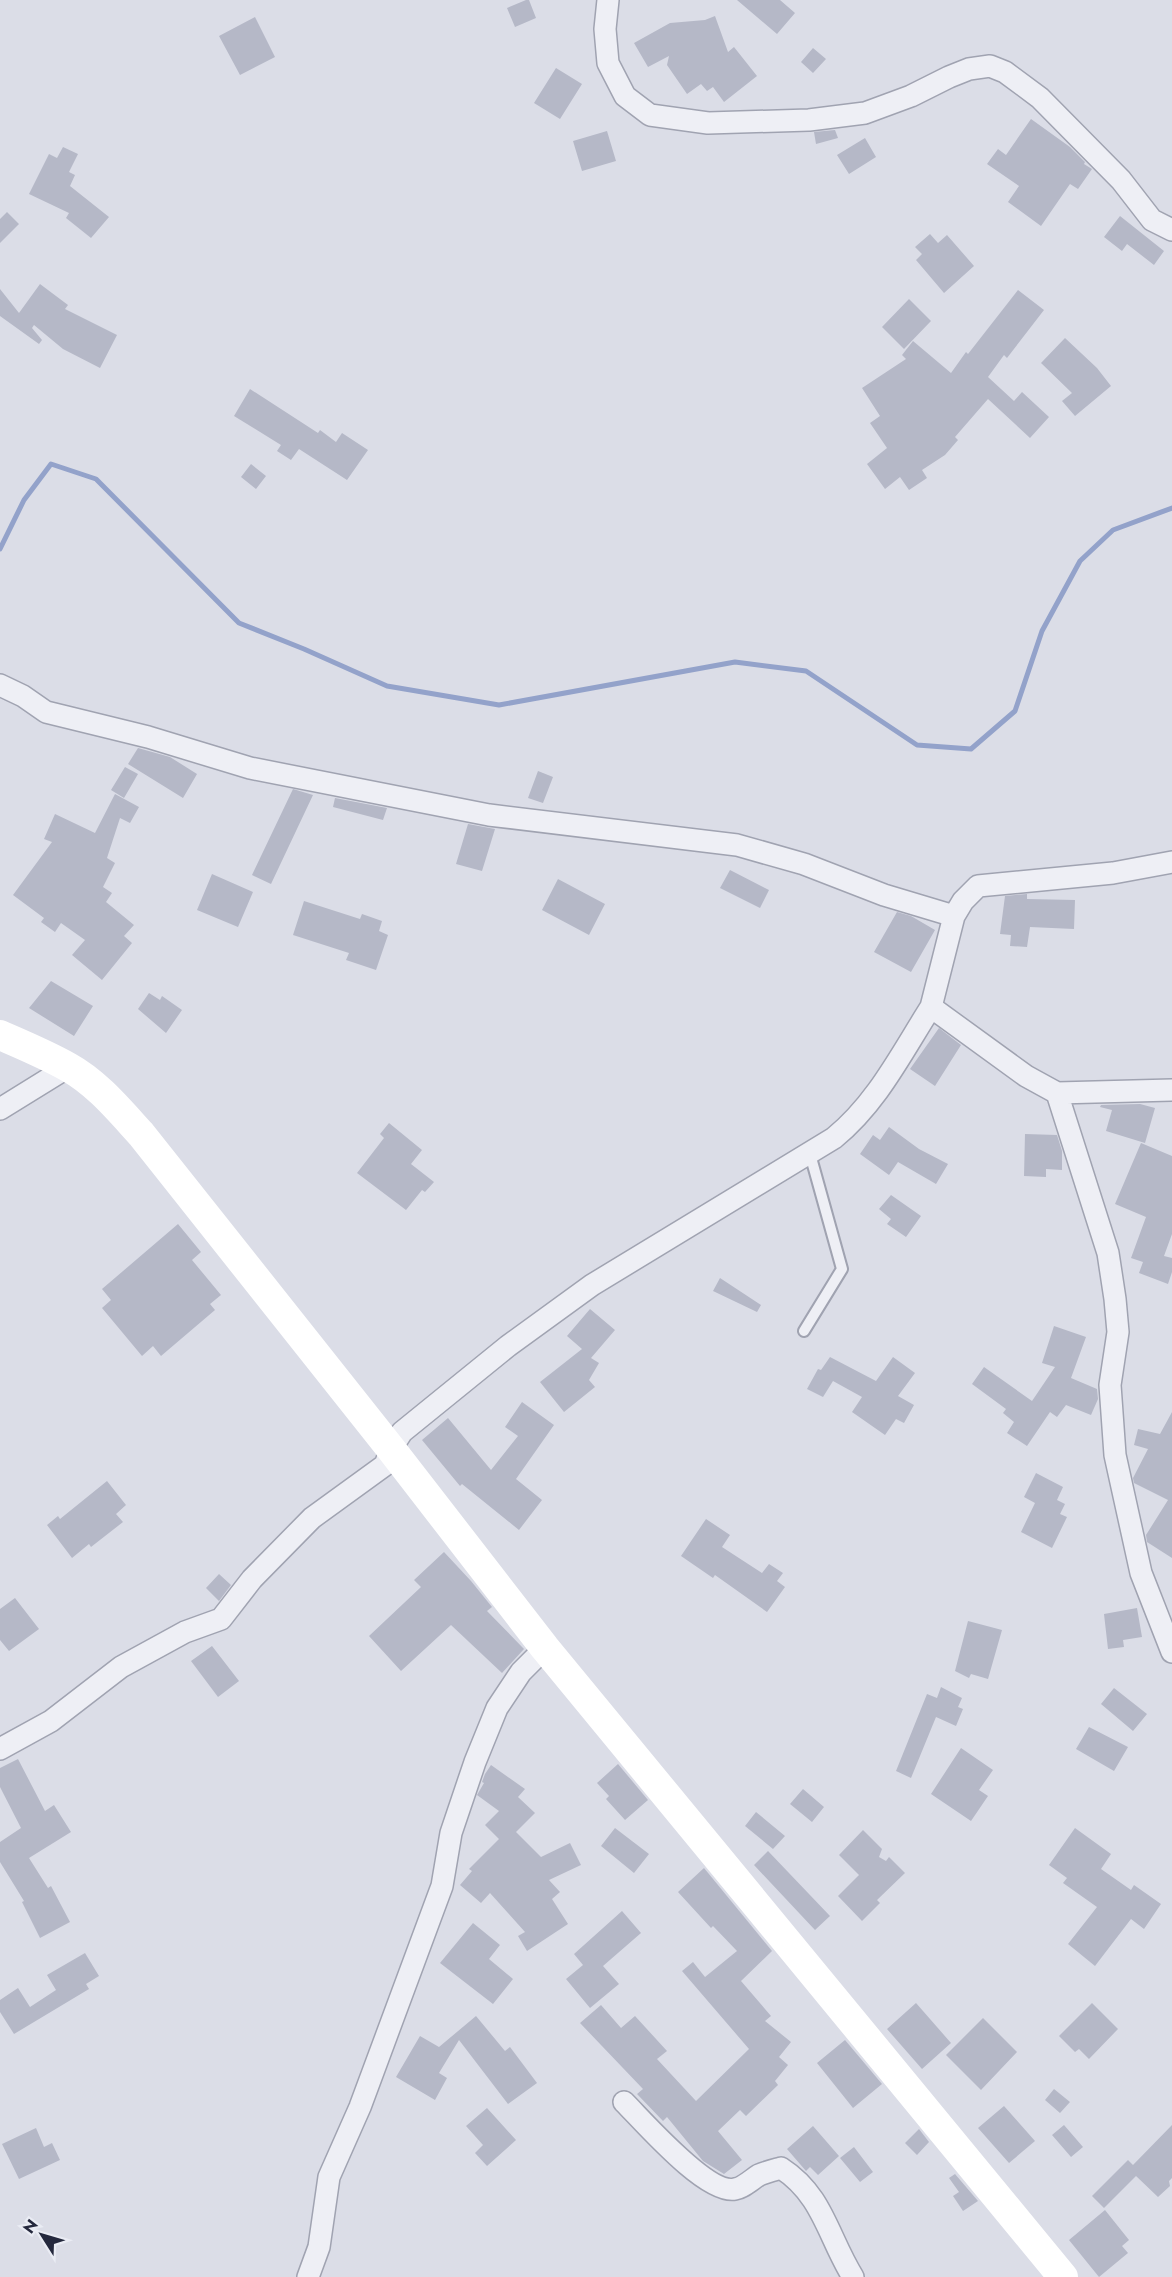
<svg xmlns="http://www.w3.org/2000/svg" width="1172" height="2277" font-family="Jost,sans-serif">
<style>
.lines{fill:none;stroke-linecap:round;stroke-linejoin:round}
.stream{stroke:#93a2ca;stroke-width:5}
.building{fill:#b5b8c7}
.lane-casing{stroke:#a0a3b1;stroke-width:14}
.street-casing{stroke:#a0a3b1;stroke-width:24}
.lane{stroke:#eeeff5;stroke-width:10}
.street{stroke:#eeeff5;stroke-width:21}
.secondary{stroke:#fff;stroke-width:30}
</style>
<rect width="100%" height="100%" fill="#dbdde7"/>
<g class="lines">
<path class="stream" d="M0 549 24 500 51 464 96 479 239 623 304 649 387 686 499 705 735 662 806 671 917 745 971 749 1015 711 1042 631 1080 561 1113 530 1172 508"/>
</g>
<path class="building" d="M526 0H529L536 18 515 27 507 8Z
M737 0H780L795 13 777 34Z
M715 16 728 52 734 47 757 76 724 102 713 87 707 91 701 84 687 94 667 65 669 56 648 67 634 43 670 23 705 20Z
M255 17 275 57 240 75 219 36Z
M813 48 826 59 813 73 801 62Z
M556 68 582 84 560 119 534 103Z
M1031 119 1070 147 1085 162 1084 164 1092 169 1078 189 1070 184 1041 226 1008 202 1019 186 987 164 998 149 1006 155Z
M835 130 838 138 816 144 814 132Z
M607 131 616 161 582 171 573 141Z
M865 138 876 157 849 174 837 155Z
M63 147 78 154 69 172 75 175 70 186 109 217 91 238 66 218 69 213 29 194 49 154 57 158Z
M7 212 19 224 0 243V219Z
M1120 216 1164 251 1154 265 1127 244 1122 251 1104 237Z
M930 234 938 243 947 235 974 266 944 293 916 260 922 254 915 247Z
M40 284 68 305 65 309 117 335 100 368 63 349 34 325 32 328 42 340 39 344 0 316V289L19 313Z
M1018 290 1044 310 1007 358 1004 355 988 377 1014 401 1022 392 1049 417 1030 438 988 399 955 437 958 440 945 455 922 470 927 478 909 490 900 477 885 489 867 464 887 448 870 423 880 416 862 388 906 359 902 355 913 341 951 373 966 352 968 354Z
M909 299 931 321 904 349 882 327Z
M1065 338 1097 368 1111 386 1075 416 1062 401 1072 393 1041 363Z
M250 389 318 433 320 430 336 442 342 433 368 450 347 480 299 449 291 460 277 451 281 445 234 416Z
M251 464 266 476 256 489 241 477Z
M138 748 170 757 197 774 183 798 128 764Z
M125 767 138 774 124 798 111 790Z
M538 771 553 777 543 803 528 798Z
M293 789 313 795 271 884 252 875Z
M115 794 139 807 130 823 120 818 107 858 115 863 103 887 112 893 106 902 134 925 124 936 132 943 102 980 72 955 85 940 61 923 55 932 41 922 44 918 13 895 52 842 44 839 55 814 95 833Z
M335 798 387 808 383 820 333 807Z
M468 824 495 829 482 871 456 864Z
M730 870 769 890 760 908 720 888Z
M212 874 253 892 238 927 197 910Z
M558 879 605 904 589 935 542 910Z
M1027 894V899L1075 900 1074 929 1030 927 1027 947 1010 946 1011 935 1000 934 1005 896Z
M304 901 360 919 362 914 382 921 379 931 388 935 376 970 346 960 349 953 293 935Z
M897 912 911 916 935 930 911 972 874 952Z
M51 981 93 1006 74 1036 29 1008Z
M149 993 160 1000 162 996 182 1010 166 1033 138 1009Z
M939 1028 961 1045 935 1086 910 1069Z
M1140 1104 1155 1108 1145 1143 1106 1131 1112 1110 1100 1107 1101 1105Z
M389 1123 422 1150 411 1164 434 1182 425 1192 422 1190 406 1210 357 1173 384 1138 380 1134Z
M889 1127 919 1149 948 1164 936 1184 898 1162 889 1175 860 1154 873 1135 880 1140Z
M1025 1134 1057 1135 1062 1151V1170L1046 1169V1177L1024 1176Z
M1141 1143 1172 1156V1234L1164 1256 1172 1258V1272L1168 1284 1139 1273 1143 1262 1131 1258 1146 1217 1115 1204Z
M891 1195 921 1216 906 1237 887 1224 891 1219 879 1209Z
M178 1224 201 1252 192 1260 221 1295 210 1304 215 1310 161 1356 153 1346 142 1356 102 1308 111 1300 102 1289Z
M720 1278 761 1305 757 1312 713 1291Z
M590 1309 615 1330 591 1358 599 1363 589 1380 595 1387 564 1412 540 1382 582 1349 567 1336Z
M1054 1326 1086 1337 1071 1378 1097 1389 1098 1399 1091 1415 1066 1405 1057 1417 1050 1412 1027 1446 1007 1433 1014 1422 1003 1413 1006 1409 972 1384 984 1367 1032 1401 1055 1367 1042 1363Z
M830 1357 876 1381 893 1357 915 1373 898 1396 914 1405 904 1423 896 1419 885 1435 852 1412 862 1397 833 1381 823 1397 807 1389 818 1369 821 1370Z
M522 1402 554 1425 516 1479 542 1500 519 1530 462 1484 460 1486 422 1440 448 1418 491 1470 518 1436 505 1427Z
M1172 1412V1558L1147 1542 1146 1535 1168 1500 1134 1483 1133 1478 1148 1449 1134 1445 1138 1429 1160 1434Z
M1036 1473 1063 1487 1057 1500 1065 1504 1060 1514 1067 1517 1052 1548 1021 1532 1035 1503 1024 1497Z
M107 1481 126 1505 116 1514 123 1522 91 1547 89 1544 72 1558 47 1525 58 1516 60 1519Z
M706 1519 730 1535 722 1547 762 1573 769 1564 783 1573 777 1581 785 1587 767 1612 715 1575 713 1578 681 1556Z
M444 1552 471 1581 492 1607 487 1611 524 1649 502 1673 451 1625 401 1671 369 1636 421 1587 414 1580Z
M219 1574 231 1585 219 1601 206 1588Z
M15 1598 39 1629 9 1651 0 1640V1609Z
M1137 1608 1142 1637 1123 1640 1124 1647 1108 1649 1104 1614Z
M968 1621 1002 1630 988 1679 971 1674 969 1678 955 1671Z
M212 1646 239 1681 218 1697 191 1661Z
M941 1687 962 1698 958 1707 963 1709 956 1726 936 1717 911 1778 896 1771 927 1694 937 1698Z
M1114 1688 1147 1714 1133 1731 1101 1704Z
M1089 1727 1128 1747 1114 1771 1076 1749Z
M961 1748 993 1770 979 1790 988 1796 971 1821 931 1794Z
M18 1759 45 1811 54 1805 71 1832 29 1858 48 1888 51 1886 70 1922 40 1938 22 1902 24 1901 0 1862V1842L21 1828 0 1787V1768Z
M618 1764 648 1800 625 1820 606 1799 609 1796 597 1783Z
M491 1765 525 1789 518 1797 535 1813 516 1832 541 1857 570 1843 581 1865 549 1880 560 1892 552 1899 568 1924 527 1951 518 1936 525 1932 490 1893 481 1903 460 1885 472 1871 469 1869 499 1839 485 1825 499 1811 477 1795 484 1783 482 1782 485 1774Z
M803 1789 824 1807 812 1822 790 1804Z
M756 1812 785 1836 773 1849 745 1826Z
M615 1828 649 1854 634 1873 601 1846Z
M1075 1828 1111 1854 1101 1869 1131 1890 1134 1885 1161 1904 1144 1929 1131 1919 1095 1966 1068 1944 1097 1907 1063 1883 1067 1878 1049 1865Z
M863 1830 882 1849 879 1857 886 1861 889 1857 905 1873 877 1900 880 1903 862 1921 838 1896 859 1875 839 1855Z
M768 1851 830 1916 815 1930 754 1865Z
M704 1868 772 1951 741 1981 771 2016 765 2021 791 2042 779 2057 788 2065 775 2081 778 2085 746 2116 740 2110 718 2131 742 2160 724 2174 703 2161 667 2117 663 2121 637 2094 643 2089 580 2023 601 2005 621 2028 635 2016 667 2051 657 2059 696 2101 749 2049 682 1971 693 1962 705 1977 737 1951 713 1926 711 1928 678 1892Z
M622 1911 641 1933 603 1966 619 1984 590 2008 566 1979 583 1965 574 1954Z
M473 1923 500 1945 489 1959 513 1979 493 2004 440 1963Z
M85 1953 99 1976 86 1984 89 1989 14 2034 0 2012V2000L18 1988 30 2007 56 1990 47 1975Z
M916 2003 951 2043 922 2069 887 2029Z
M1092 2003 1118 2029 1089 2059 1079 2049 1075 2052 1059 2036Z
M476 2016 505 2051 510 2047 537 2083 508 2104 459 2040 439 2073 447 2078 435 2100 396 2077 420 2036 439 2047Z
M983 2018 1017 2052 981 2090 946 2055Z
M845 2040 882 2084 853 2108 817 2063Z
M1054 2089 1070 2102 1060 2113 1045 2100Z
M1004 2106 1035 2141 1009 2163 978 2128Z
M487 2108 516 2140 487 2166 475 2153 483 2145 466 2126Z
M1064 2125 1083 2147 1071 2157 1052 2135Z
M1172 2125V2178L1169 2181 1170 2186 1158 2197 1136 2176 1104 2208 1092 2196 1128 2160 1133 2165Z
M813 2126 839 2156 818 2175 810 2167 806 2171 787 2149Z
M36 2128 44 2147 52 2143 60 2160 19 2179 2 2144Z
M919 2129 929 2142 917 2155 905 2143Z
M854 2147 873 2172 860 2182 840 2158Z
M955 2174 978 2201 963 2211 953 2196 959 2192 949 2178Z
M1105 2210 1129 2240 1122 2246 1128 2253 1099 2277 1069 2240Z"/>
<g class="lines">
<g class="lane-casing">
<path id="lane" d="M804 1331 842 1269 810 1154"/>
</g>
<g class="street-casing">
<path id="street" d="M608 0 605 29 608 63 625 96 650 115 708 123 809 120 865 113 911 96 949 77 969 69 990 66 1005 72 1040 98 1121 180 1152 220 1172 230
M0 685 23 696 46 712 148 737 250 768 489 815 737 845 804 864 884 895 954 916 963 901 978 886 1113 873 1172 862
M954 916 931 1007 1026 1076 1057 1093 1172 1090
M1057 1093 1108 1253 1115 1299 1118 1332 1110 1385 1115 1455 1141 1573 1172 1652
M0 1109 68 1067
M0 1749 51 1721 121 1667 185 1632 221 1619 252 1579 312 1518 385 1465 391 1449 402 1432 508 1346 592 1285 834 1138C877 1103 901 1054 931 1007
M624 2102C644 2122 707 2195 735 2189 743 2188 751 2180 759 2175 766 2172 774 2170 781 2168 823 2195 828 2237 853 2277
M308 2277 319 2247 329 2177 360 2107 442 1886 451 1833 475 1762 497 1708 521 1672 545 1648"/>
</g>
<use href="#lane" class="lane"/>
<use href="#street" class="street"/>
<path class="secondary" d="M0 1035C23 1045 47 1055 68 1067 97 1083 119 1110 141 1134L391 1449 545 1648 1063 2277"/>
</g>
<g transform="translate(42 2235) rotate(307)" stroke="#eaecf4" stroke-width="4.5" paint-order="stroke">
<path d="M0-4.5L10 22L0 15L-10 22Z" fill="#24283d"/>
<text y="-9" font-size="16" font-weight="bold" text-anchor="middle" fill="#24283d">N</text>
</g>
</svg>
